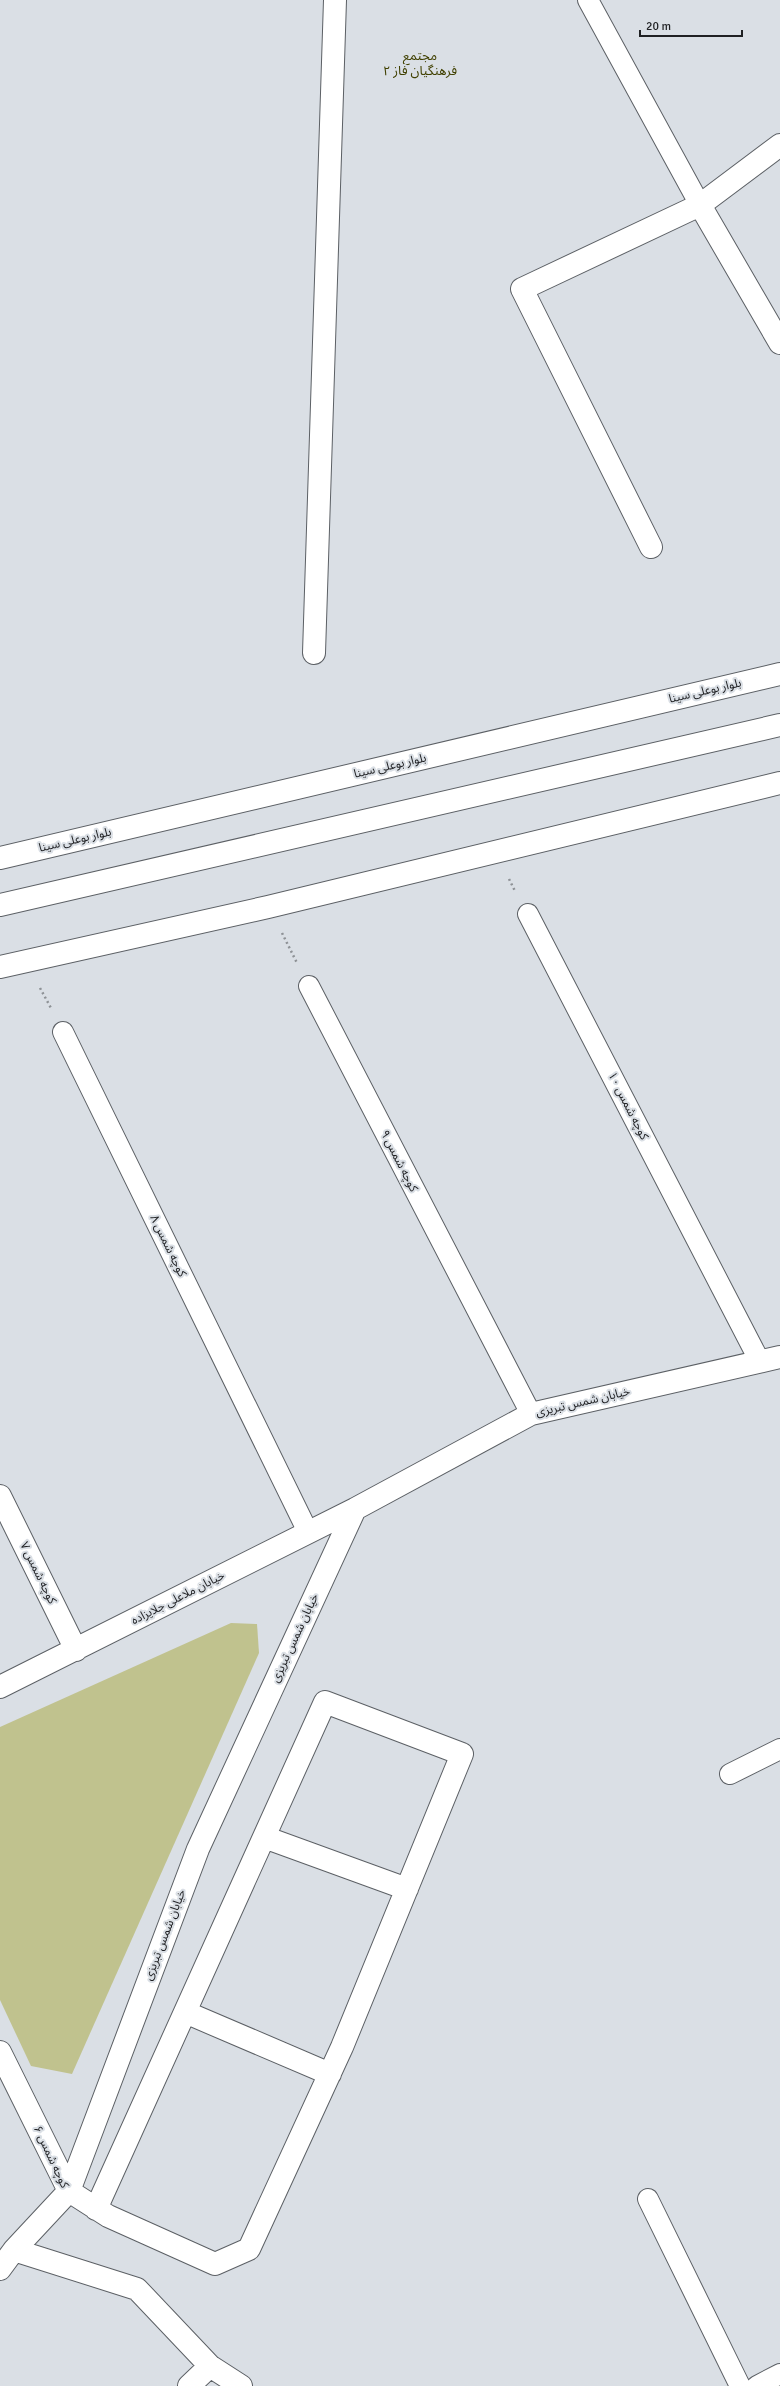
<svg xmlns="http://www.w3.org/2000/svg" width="780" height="2386" font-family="Signika,'Noto Sans Arabic',sans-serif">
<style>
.green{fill:#c0c28e}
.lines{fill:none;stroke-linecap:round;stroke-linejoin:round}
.lane-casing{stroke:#5c6065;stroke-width:22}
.street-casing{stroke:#5c6065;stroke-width:24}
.secondary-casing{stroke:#5c6065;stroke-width:24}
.path{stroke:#8e9296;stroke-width:2.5;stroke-dasharray:2 3;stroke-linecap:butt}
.lane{stroke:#fff;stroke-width:20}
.street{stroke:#fff;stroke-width:22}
.secondary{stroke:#fff;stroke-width:22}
.labels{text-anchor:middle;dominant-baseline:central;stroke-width:4;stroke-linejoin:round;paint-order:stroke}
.street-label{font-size:12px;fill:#1f2023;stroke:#dadfe5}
.neighbourhood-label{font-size:13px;fill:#404000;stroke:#dadfe5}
</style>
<rect width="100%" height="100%" fill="#dadfe5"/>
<path class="green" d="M231 1623 257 1624 259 1653 72 2074 31 2066 0 2000V1727Z"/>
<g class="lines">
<g class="lane-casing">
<path id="lane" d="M588 0 700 205
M528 914 760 1362
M309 986 531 1414
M63 1032 308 1532
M730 1774 780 1749
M648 2199 740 2386
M757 2386 780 2374"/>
</g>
<g class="street-casing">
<path id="street" d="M780 145 700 205 780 343
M651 547 522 289 700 205
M314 653 335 0
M0 967 268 907 780 783
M0 1496 76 1650
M0 1687 355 1509 531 1414 780 1357
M264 1837 407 1889
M185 2012 330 2074
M0 2052 69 2191
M69 2191 108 2216 215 2264 249 2249 342 2047 462 1754 325 1702 96 2209
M14 2250 137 2289 210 2366 241 2386
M0 2269 14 2250 69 2191 198 1849 355 1509
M189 2386 210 2366"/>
</g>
<g class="secondary-casing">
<path id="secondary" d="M0 858 780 674
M0 905 780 725"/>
</g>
<path class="path" d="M509 879 515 891
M282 933 297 963
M40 988 51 1008"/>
<use href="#lane" class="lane"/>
<use href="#street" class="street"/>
<use href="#secondary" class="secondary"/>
</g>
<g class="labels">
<g class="street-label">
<text transform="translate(705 691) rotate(-13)">بلوار بوعلی سینا</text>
<text transform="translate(390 766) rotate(-13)">بلوار بوعلی سینا</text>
<text transform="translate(75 840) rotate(-13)">بلوار بوعلی سینا</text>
<text transform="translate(628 1106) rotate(63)">کوچه شمس ۱۰</text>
<text transform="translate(399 1161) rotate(63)">کوچه شمس ۹</text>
<text transform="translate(168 1246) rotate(64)">کوچه شمس ۸</text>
<text transform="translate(583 1402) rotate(-13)">خیابان شمس تبریزی</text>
<text transform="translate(38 1573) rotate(64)">کوچه شمس ۷</text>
<text transform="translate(178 1598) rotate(-27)">خیابان ملاعلی جلایزاده</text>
<text transform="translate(295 1638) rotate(-65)">خیابان شمس تبریزی</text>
<text transform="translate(165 1935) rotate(-69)">خیابان شمس تبریزی</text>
<text transform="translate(51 2157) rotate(65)">کوچه شمس ۶</text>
</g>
<g class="neighbourhood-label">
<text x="420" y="56">مجتمع<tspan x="420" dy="15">فرهنگیان فاز ۲</tspan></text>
</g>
</g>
<path d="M640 30v6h102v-6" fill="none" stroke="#1f2023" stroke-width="2"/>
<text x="646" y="30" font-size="12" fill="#1f2023" stroke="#dadfe5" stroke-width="3" paint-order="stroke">20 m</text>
</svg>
